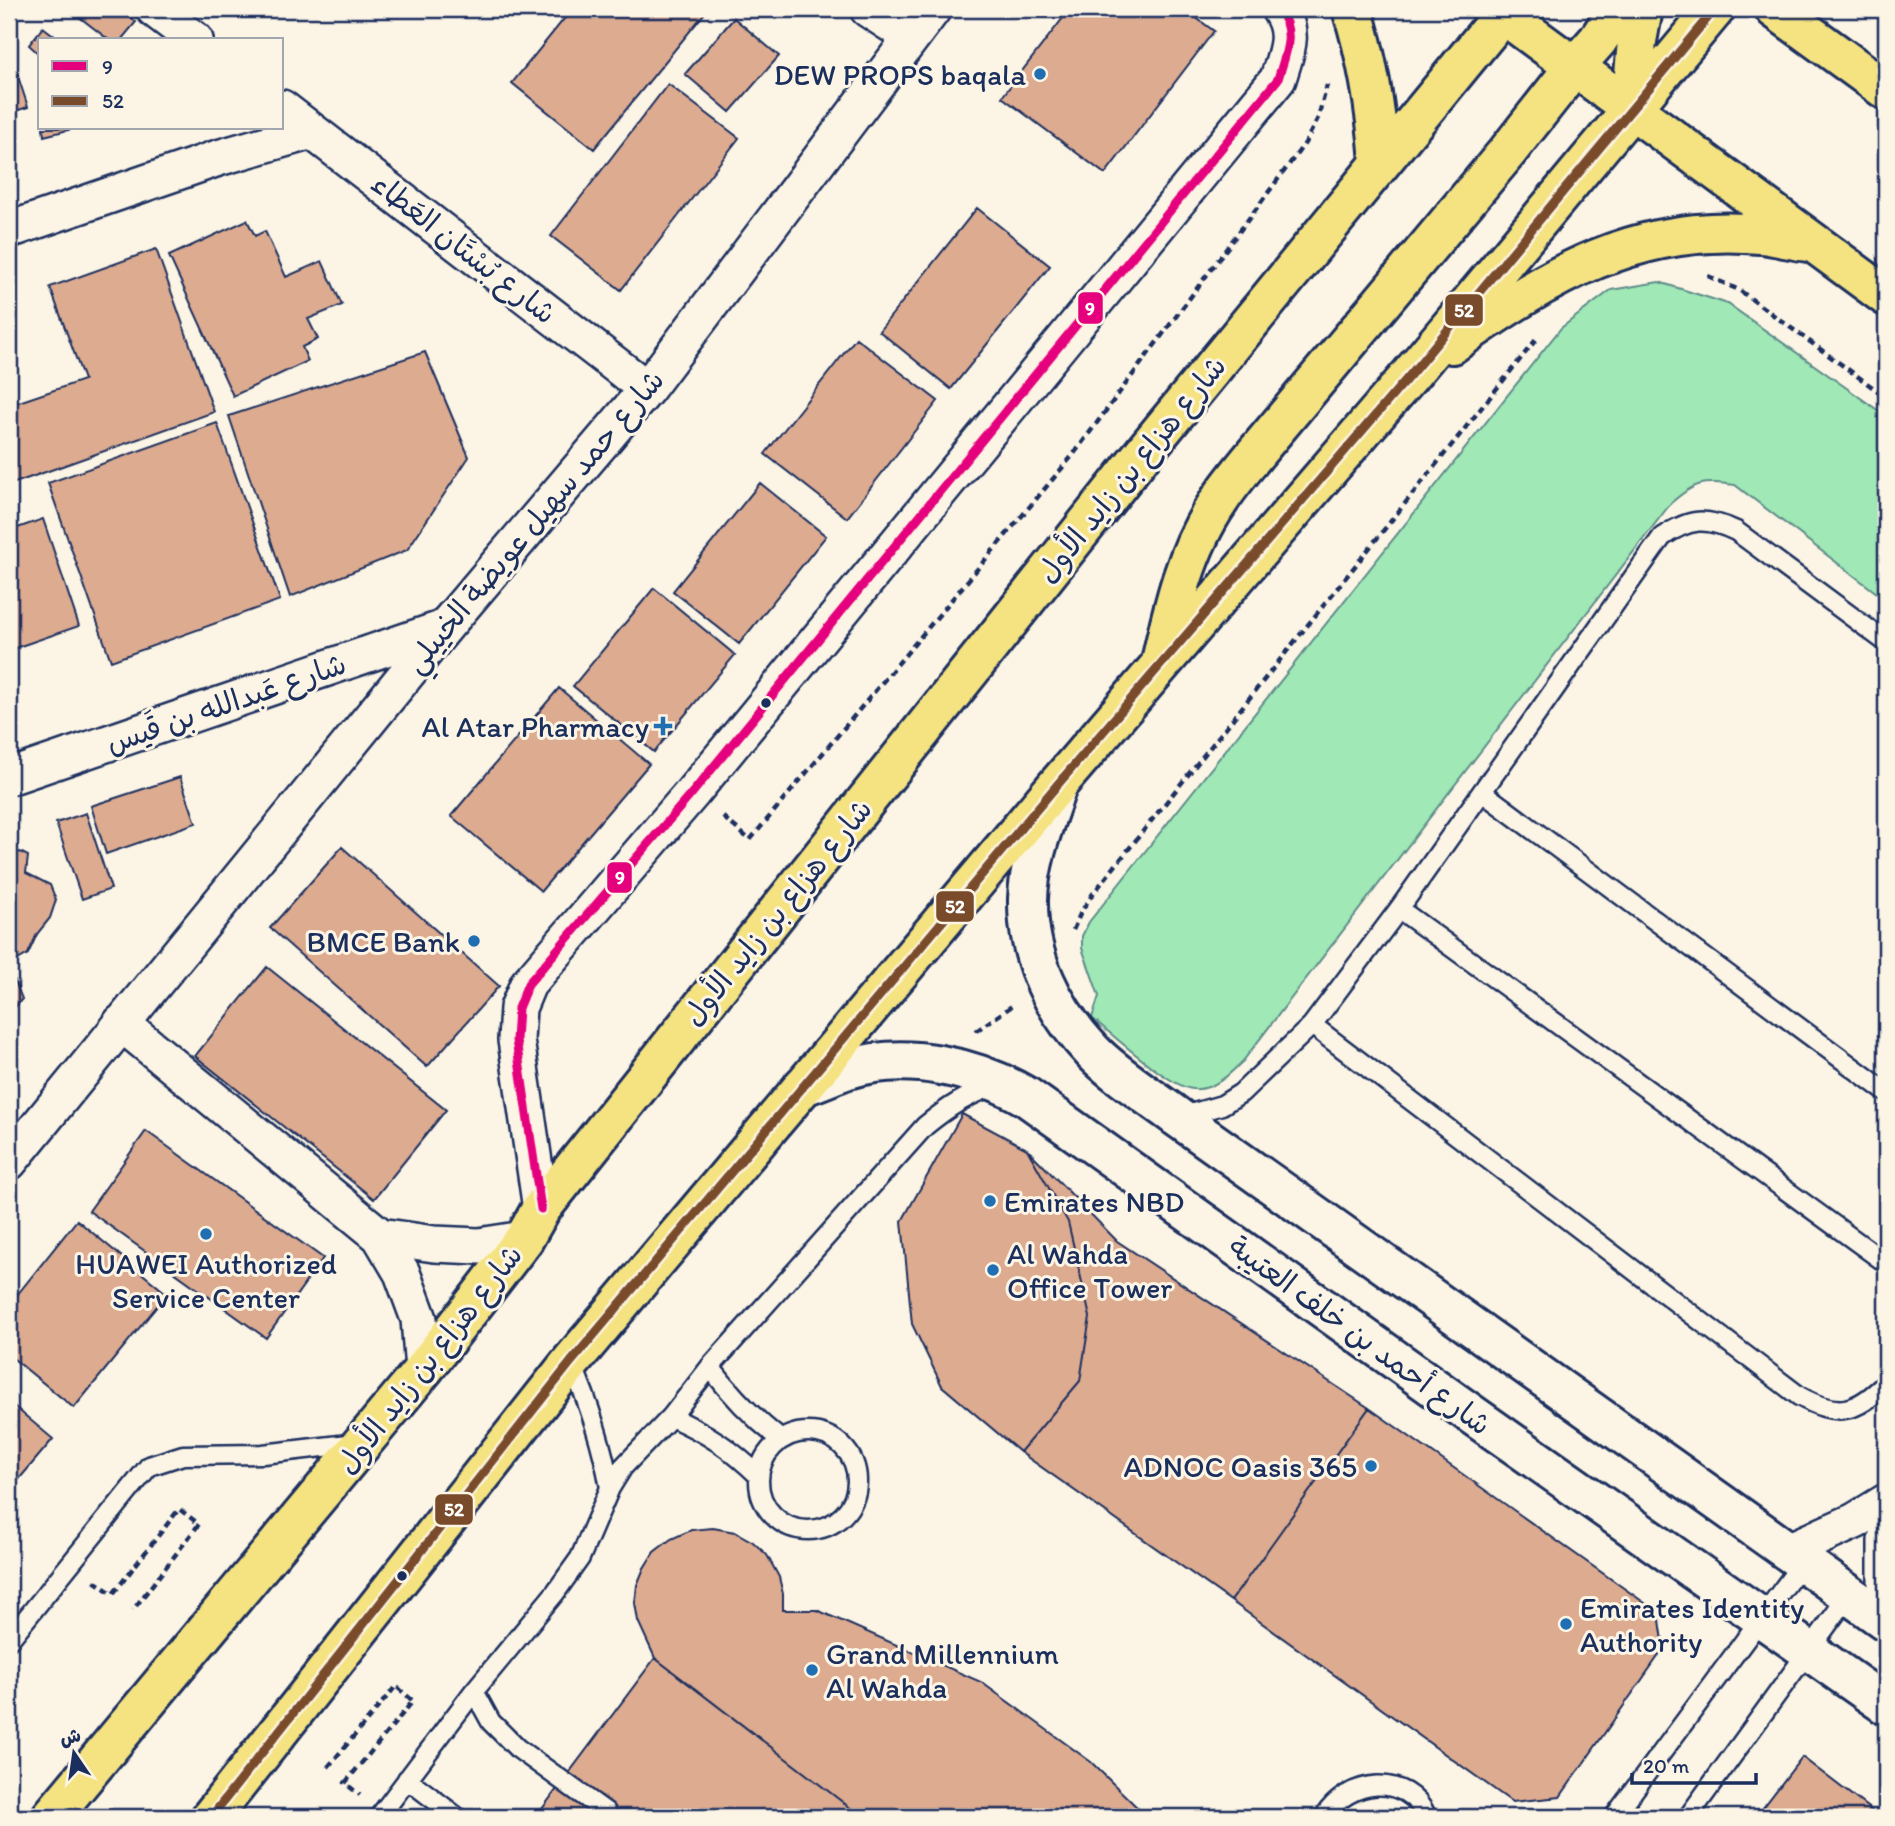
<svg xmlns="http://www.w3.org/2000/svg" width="1895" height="1826" font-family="Itim,'Playpen Sans Arabic',sans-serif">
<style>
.green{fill:#a0e8b6;stroke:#5e8c8a;stroke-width:2}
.building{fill:#ddab90;stroke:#1b2f5e;stroke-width:2}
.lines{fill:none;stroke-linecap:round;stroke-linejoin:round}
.service-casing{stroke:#1b2f5e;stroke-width:23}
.minor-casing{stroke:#1b2f5e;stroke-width:40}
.tertiary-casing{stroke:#1b2f5e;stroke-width:44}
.primary-casing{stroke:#1b2f5e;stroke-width:44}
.path{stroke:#1b2f5e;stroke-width:4.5;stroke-dasharray:7 5;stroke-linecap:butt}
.service{stroke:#fcf5e5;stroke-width:18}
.minor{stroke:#fcf5e5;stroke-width:35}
.tertiary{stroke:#fcf5e5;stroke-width:38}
.primary{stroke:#f5e382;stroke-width:38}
.bus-1-casing{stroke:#fcf5e5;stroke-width:14}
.bus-2-casing{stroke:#fcf5e5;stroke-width:14}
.bus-1{stroke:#e5007d;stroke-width:9}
.bus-2{stroke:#7a4b2a;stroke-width:9}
.poi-dot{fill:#1f6fb2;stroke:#fcf5e5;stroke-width:2.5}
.bus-dot{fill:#1b2f5e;stroke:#fcf5e5;stroke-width:2.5}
.labels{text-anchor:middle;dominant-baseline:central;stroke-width:6;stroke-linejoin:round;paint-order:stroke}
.poi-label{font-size:30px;fill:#1b2f5e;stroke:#fcf5e5;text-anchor:end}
.street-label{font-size:30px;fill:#1b2f5e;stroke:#fcf5e5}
.line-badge{stroke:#fcf5e5;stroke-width:2.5}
.badge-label{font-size:19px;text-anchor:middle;font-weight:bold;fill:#fff}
</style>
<rect width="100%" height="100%" fill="#fcf5e5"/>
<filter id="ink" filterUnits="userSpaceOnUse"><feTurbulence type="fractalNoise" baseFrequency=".0143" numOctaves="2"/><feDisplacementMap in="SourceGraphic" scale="14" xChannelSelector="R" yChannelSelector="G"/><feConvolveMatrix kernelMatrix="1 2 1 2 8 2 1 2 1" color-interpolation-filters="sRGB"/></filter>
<g filter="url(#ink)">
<path class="green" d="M1659 282 1728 304 1886 416V600L1735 485C1703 481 1696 481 1671 503L1243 1061C1230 1074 1213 1091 1193 1089 1169 1087 1112 1034 1092 1018L1099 996 1082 948V936L1089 922 1561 328 1611 290Z"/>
<path class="building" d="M69 9H119L136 22 121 40H109Z
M572 9H708L594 149 512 83Z
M1070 9H1184L1214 31 1105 174 1002 97Z
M734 18 779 56 730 112 685 74Z
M43 27 60 40H40V55L29 45Z
M9 49 28 107 9 113Z
M668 84 739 138 621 290 551 236Z
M43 128H76L44 136Z
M977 208 1050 266 951 389 879 331Z
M247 220 255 236 265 231 286 277 322 261 342 305 308 319 318 339 302 347 308 361 233 396 169 256Z
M156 249 214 412 9 485V382L16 403 84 380 50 287Z
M856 338 938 401 847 518 765 454Z
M425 352 469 457 407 550 290 597 229 416Z
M217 423 280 600 111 661 48 483Z
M760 483 826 536 739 644 673 591Z
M43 519 79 626 9 650V531Z
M654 588 735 655 654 752 573 686Z
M559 688 649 764 541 891 451 816Z
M180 777 196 823 106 854 91 806Z
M86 813 111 889 82 899 56 823Z
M342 847 499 986 427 1067 270 928Z
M20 852 28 856 26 873 50 885 56 900 50 918 37 934 28 954 9 965V857Z
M9 966 22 999 9 1014 13 1020 9 1026Z
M267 967 446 1110 374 1199 195 1056Z
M962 1114 1027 1149 1068 1222 1090 1317 1080 1381 1020 1452 942 1386 912 1324 902 1221Z
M146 1131 323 1258 266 1338 89 1211Z
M1027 1149 1117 1241 1369 1408 1231 1601 1020 1452 1080 1381 1090 1317 1068 1222Z
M77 1220 167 1294 74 1408 9 1355V1305Z
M9 1402 53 1439 9 1491Z
M1369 1408 1659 1613 1664 1648 1560 1797 1512 1802 1231 1601Z
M713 1528 735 1532 753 1542 767 1555 779 1577 783 1594V1610H817L981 1682 1091 1762 1147 1817H862L655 1658 638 1621 635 1603 637 1585 644 1568 654 1552 671 1539 691 1530Z
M655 1658 862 1817H536Z
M1802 1757 1880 1817H1756Z"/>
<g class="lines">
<g class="service-casing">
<path id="service" d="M1482 792 1886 1092
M1399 909 1886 1263
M1312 1025 1799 1396C1837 1417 1855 1414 1886 1383
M1180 1117 1222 1105 1241 1093 1312 1025 1399 909 1662 537C1690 518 1706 517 1736 531L1886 642
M571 1362C589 1403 602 1443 610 1488
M710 1367C731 1395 753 1418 781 1440
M671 1417C707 1433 730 1448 759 1476
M759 1481a49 49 0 1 1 98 0a49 49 0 1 1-98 0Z
M9 1640 149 1466 183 1455 263 1454 357 1443
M474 1691 491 1722 517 1748 606 1812
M407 1779 457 1817
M379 1817 474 1691 555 1593 580 1558 610 1488 623 1467 671 1417 710 1367 925 1126C947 1108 968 1094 995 1086
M1324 1817C1348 1779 1406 1771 1427 1817
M1614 1817 1803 1562
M1688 1817 1849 1595"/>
</g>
<g class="minor-casing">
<path id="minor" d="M154 9 195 40
M868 9 911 37
M282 108 647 389
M9 230 218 158 312 131
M9 777 444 628
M121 1023 380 1236 402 1273 419 1319 423 1370
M9 1162 444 628 647 389 933 9
M541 1209 516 1040 518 1008 528 984 693 792 1278 79C1286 52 1296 34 1279 9
M380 1236 434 1244 479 1246 524 1239
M1886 1541V1584
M1788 1551 1855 1521 1886 1502"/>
</g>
<g class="tertiary-casing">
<path id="tertiary" d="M1057 786C1045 822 1029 860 1028 899 1027 957 1053 1010 1093 1052 1114 1074 1152 1098 1177 1117L1886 1621
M803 1086C818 1081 833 1074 848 1069 907 1051 976 1067 1027 1097L1474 1416 1886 1705"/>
</g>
<g class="primary-casing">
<path id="primary" d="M1352 9C1368 59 1376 109 1380 162
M1496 9 1886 296
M1775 9 1886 90
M1631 109 1637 41 1643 9
M1452 344C1548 276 1638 222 1761 234 1777 236 1793 240 1808 242
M1161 662C1173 607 1186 549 1219 501 1229 485 1243 469 1255 454L1508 151 1575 66 1598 40 1618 9
M51 1817 423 1370 524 1239 541 1209 1148 447 1507 9
M211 1817 571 1362 1058 784 1411 374 1715 9"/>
</g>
<path class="path" d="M1708 276 1739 290 1886 397
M723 817 750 840 1073 455 1305 143 1318 118 1327 85
M1073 930 1081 912 1092 895 1538 337
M976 1031 1012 1006
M94 1581 113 1594 179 1509 199 1524 133 1610
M328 1767 396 1686 413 1701 345 1783 360 1795"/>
<use href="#service" class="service"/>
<use href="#minor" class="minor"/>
<use href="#tertiary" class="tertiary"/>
<use href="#primary" class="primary"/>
<g class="bus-1-casing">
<path id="bus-1" d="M541 1209 516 1040 518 1008 528 984 693 792 1278 79C1286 52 1296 34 1279 9"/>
</g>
<g class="bus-2-casing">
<path id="bus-2" d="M211 1817 571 1362 1058 784 1411 374 1715 9"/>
</g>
<use href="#bus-1" class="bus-1"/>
<use href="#bus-2" class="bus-2"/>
</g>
</g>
<g class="poi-dot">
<circle cx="1040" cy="74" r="7"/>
<path d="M659.5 715.5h7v7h7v7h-7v7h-7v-7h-7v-7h7z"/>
<circle cx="474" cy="941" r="7"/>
<circle cx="990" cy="1201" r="7"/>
<circle cx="206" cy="1234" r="7"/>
<circle cx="993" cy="1270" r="7"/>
<circle cx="1371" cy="1466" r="7"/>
<circle cx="1566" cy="1624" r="7"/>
<circle cx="812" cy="1670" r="7"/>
</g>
<g class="bus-dot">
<circle cx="766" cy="703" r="6"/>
<circle cx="402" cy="1576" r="6"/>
</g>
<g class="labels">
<g class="poi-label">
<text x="1026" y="74">DEW PROPS baqala</text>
<text x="649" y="726">Al Atar Pharmacy</text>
<text x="460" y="941">BMCE Bank</text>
<text x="1004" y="1201" text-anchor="start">Emirates NBD</text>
<text x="1007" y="1253" text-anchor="start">Al Wahda<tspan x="1007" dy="34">Office Tower</tspan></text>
<text x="206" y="1263" text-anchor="middle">HUAWEI Authorized<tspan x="206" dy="34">Service Center</tspan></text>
<text x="1357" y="1466">ADNOC Oasis 365</text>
<text x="1580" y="1607" text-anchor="start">Emirates Identity<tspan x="1580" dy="34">Authority</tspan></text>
<text x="826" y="1653" text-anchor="start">Grand Millennium<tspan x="826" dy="34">Al Wahda</tspan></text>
</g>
<g class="street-label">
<text transform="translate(464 248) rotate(38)">شارع بُسْتَان العَطاء</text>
<text transform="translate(1131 469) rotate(-51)">شارع هزاع بن زايد الأول</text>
<text transform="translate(534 521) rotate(-50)">شارع حمد سهيل عويضة الخييلي</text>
<text transform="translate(226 703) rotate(-19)">شارع عَبدالله بن قَيس</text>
<text transform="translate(777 912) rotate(-51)">شارع هزاع بن زايد الأول</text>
<text transform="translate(1360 1335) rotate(36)">شارع أحمد بن خلف العتيبة</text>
<text transform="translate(429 1359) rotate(-52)">شارع هزاع بن زايد الأول</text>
</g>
</g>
<g class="line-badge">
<rect x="1077" y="291" width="27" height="34" rx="7" fill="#e5007d"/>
<rect x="1444" y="293" width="40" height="34" rx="7" fill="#7a4b2a"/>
<rect x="606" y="861" width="27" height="33" rx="7" fill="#e5007d"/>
<rect x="935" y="890" width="40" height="33" rx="7" fill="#7a4b2a"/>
<rect x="434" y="1493" width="40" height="33" rx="7" fill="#7a4b2a"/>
</g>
<g class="badge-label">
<text x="1090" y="315">9</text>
<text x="1464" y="317">52</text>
<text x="620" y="884">9</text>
<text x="955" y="913">52</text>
<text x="454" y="1516">52</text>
</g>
<rect width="1895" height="1826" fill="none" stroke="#fcf5e5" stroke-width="35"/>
<rect x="18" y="18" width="1860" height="1791" fill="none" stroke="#1b2f5e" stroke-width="2.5" filter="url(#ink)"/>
<rect x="38" y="38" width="245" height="91" fill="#fcf5e5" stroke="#a2a6af" stroke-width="2"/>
<rect x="52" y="61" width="35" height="10" fill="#e5007d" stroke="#a2a6af" stroke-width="2"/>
<text x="102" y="74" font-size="21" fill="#1b2f5e">9</text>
<rect x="52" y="96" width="35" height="10" fill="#7a4b2a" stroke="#a2a6af" stroke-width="2"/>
<text x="102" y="108" font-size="21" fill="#1b2f5e">52</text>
<g transform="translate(74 1753) rotate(347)" stroke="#fcf5e5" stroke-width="5" paint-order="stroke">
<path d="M0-5L12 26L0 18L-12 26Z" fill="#1b2f5e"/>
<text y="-10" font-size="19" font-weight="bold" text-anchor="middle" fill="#1b2f5e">ش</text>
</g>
<path d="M1632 1773v10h124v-10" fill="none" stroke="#1b2f5e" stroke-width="3.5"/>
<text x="1643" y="1773" font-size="21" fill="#1b2f5e" stroke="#fcf5e5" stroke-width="5" paint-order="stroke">20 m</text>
</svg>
